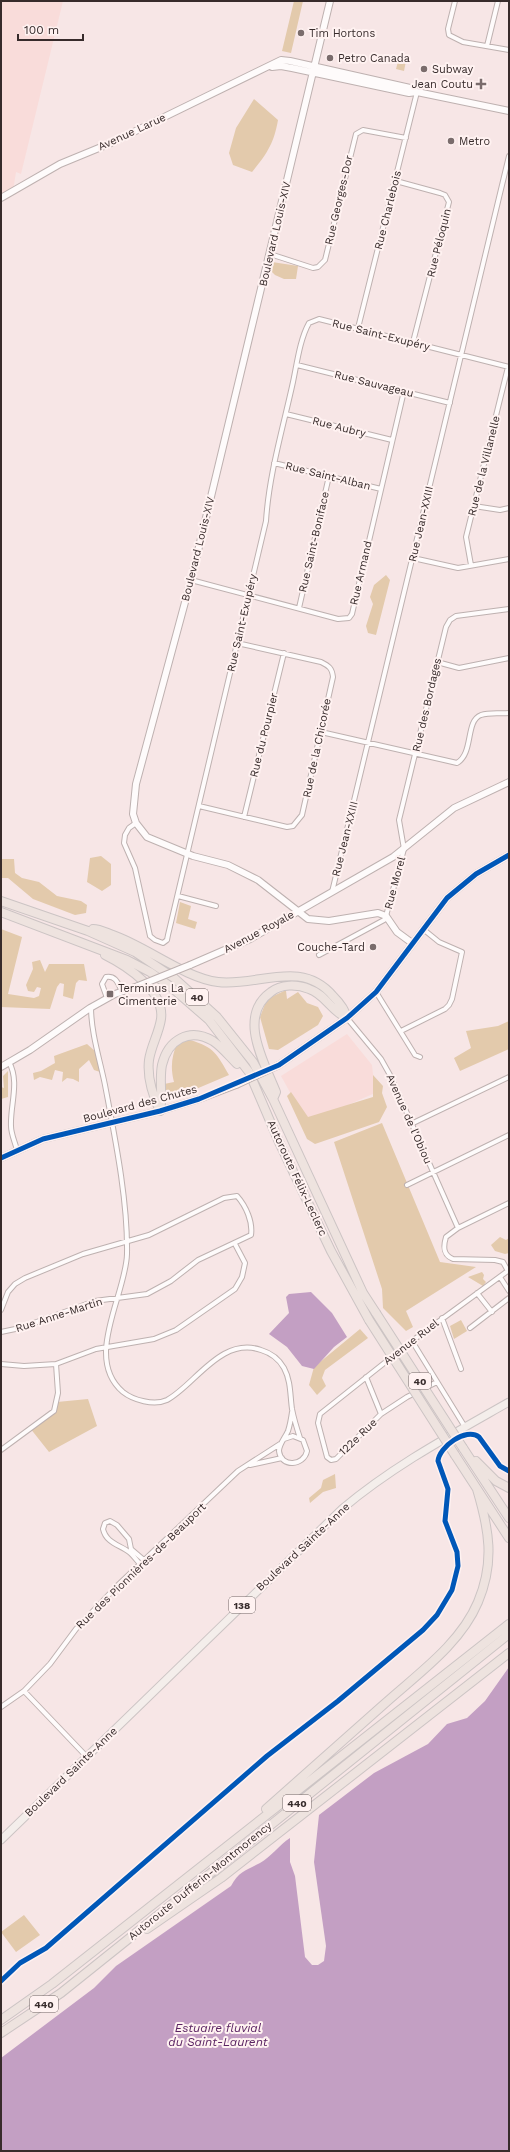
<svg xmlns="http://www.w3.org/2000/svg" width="510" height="2152" font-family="'Work Sans',sans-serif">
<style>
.built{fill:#f9dcda}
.green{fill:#e3caac}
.water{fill:#c39fc3}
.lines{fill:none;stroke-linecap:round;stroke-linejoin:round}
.street-casing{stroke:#beb1b0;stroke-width:6}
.secondary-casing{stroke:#beb1b0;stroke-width:8}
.primary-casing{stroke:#ccc4c4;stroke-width:9}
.highway-casing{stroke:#ccc4c4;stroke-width:10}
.street{stroke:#fefbfb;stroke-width:4}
.secondary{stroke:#fefbfb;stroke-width:6}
.primary{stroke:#f4eeeb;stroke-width:7}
.highway{stroke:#eee3df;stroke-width:8}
.secondary-bridge-casing{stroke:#beb1b0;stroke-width:8;stroke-linecap:butt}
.highway-bridge-casing{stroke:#ccc4c4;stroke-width:10;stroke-linecap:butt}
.secondary-bridge{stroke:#fefbfb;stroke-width:6}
.highway-bridge{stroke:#eee3df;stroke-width:8}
.cycleway-casing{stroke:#fff2f1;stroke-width:8}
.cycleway{stroke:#0057b8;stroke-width:5}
.poi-dot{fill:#7a6c6c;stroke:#fff2f1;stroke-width:1.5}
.labels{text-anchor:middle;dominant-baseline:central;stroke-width:4;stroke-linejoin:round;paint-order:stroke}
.shield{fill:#fff2f1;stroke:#736766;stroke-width:1}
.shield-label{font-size:10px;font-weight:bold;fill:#372b2b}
.poi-label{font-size:11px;fill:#372b2b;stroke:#fff2f1;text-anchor:start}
.street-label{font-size:11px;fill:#372b2b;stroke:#fff2f1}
.water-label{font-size:12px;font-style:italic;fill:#5a2362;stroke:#fff2f1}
</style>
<rect width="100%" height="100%" fill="#f7e6e6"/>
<path class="built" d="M1 1H63L21 174 16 172 13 191 1 198Z
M347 1034 372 1065 375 1093 307 1123 281 1076Z"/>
<path class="green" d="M294 1H303L291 53 282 51Z
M400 54 407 56 404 71 396 69Z
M254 99 278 120C274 143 267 154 252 172L233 165 229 153 236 128Z
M272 262 298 266 296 279H284L275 275 271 271Z
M386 575 390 580 376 635 368 633 366 626 373 604 370 597 374 585Z
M101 856 111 864V885L102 891 87 882 90 858Z
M1 859H14L15 873 22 878 39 882 57 896 81 901 87 905 86 913 75 915 33 899 8 878H1Z
M180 902 191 906 188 919 197 922 195 929 176 923Z
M1 929 22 937 8 994 34 998 39 996 41 988 37 987 34 992 28 991 26 985 33 969 32 962 40 960 45 972 49 964H84L87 981 79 980 76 983 73 999 63 996 64 984 60 983 57 987 50 1009 1 1007Z
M284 991H286L287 999 298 992 307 1003 318 1007 323 1016 318 1025 278 1050 269 1049 260 1017 267 999Z
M509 1021V1049L460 1071 454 1058 471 1048 466 1031 498 1026Z
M190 1040C214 1047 217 1054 229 1075L170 1100 164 1084 174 1082C170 1067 172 1056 177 1043Z
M87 1044 96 1052 100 1072 94 1070 89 1060 79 1069V1082L73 1079 67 1078 62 1082 63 1072 55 1070 52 1080 40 1077 34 1080 33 1073 41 1071 55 1063 54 1056Z
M8 1071V1097L1 1099V1087L4 1088 3 1076Z
M373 1075 383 1086 382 1093 387 1107 379 1122 315 1144 307 1139 287 1096 291 1092 308 1117 373 1097Z
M382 1123 440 1262 476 1267 406 1311 413 1327 406 1331 383 1308 382 1289 334 1142Z
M500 1237 506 1240 509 1238V1253L505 1254 495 1251 491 1245Z
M482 1272 484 1275 483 1279 486 1282 483 1286 468 1277Z
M461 1320 467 1331 454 1339 450 1326Z
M360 1329 368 1338 325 1370 322 1378 326 1386 317 1395 309 1385 314 1367Z
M88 1399 97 1426 49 1452 30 1428 54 1411 57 1402Z
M335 1474 336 1488 323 1492 310 1503 309 1498 321 1488 323 1480Z
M24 1915 40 1935 16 1952 1 1932Z"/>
<path class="water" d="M311 1292 332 1313 347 1337 334 1347 314 1369 302 1366 287 1347 269 1334 289 1313 286 1297 289 1294Z
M509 1667V2151H1V2058L94 1988 116 1966 231 1886C239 1871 247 1870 260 1863 271 1857 279 1845 290 1838V1862L295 1876 305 1957 312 1965H318L324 1961 326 1946 314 1862 319 1815 374 1773 428 1744 447 1724 467 1718 485 1701Z"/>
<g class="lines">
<g class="street-casing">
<path id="street" d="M455 1 448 29 449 35 463 42 509 50
M487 46 498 1
M396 181 440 193 445 195 449 202 413 342
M270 254 313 268 318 267 325 260 356 134 363 130 406 138
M358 328 417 92
M297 365 450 403
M286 414 392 440
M274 463 381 489
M474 506 500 510 509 508
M413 558 458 568 509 559
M471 565 466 537 508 367
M191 580 338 619 349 618 352 614 404 391
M299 608 329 476
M437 662 459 668 509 658
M321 732 457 763C474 753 465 721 481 715 490 712 500 714 509 713
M199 806 287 827 293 826 302 815 333 677C332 668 329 666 321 662L237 643
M244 817 284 653
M136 823 129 828 125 835 124 843 135 868 150 936 155 940 163 943 167 940 168 935 266 521C269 474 283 428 293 382 297 363 300 339 309 323L319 319 509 367
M332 892 509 156
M178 896 216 906
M319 955 384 920 386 916 404 849 399 820 446 627 450 620 456 616 509 609
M376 992 415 1055 420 1057
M107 998 102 984 106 977C116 975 118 984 122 991
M91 1007C91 1033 100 1060 105 1085 115 1138 128 1201 127 1254 126 1295 83 1358 123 1392 133 1400 154 1406 167 1400 195 1385 221 1336 261 1350 271 1353 279 1359 284 1368 291 1381 290 1395 292 1409 294 1419 297 1429 300 1438
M347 1018 381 1059 390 1075 458 1228
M401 1031 445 1009 449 1005 452 999 462 952 439 942 423 929
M9 1062C20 1082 10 1105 11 1126 11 1134 15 1142 17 1150
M411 1124 509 1077
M407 1185 509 1135
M508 1271 503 1262 495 1260 453 1259C443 1255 443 1247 446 1237L458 1228 509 1203
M500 1277 509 1291
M477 1293 492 1312
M1 1310 8 1292 15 1284 25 1278 83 1254 149 1235 224 1198 237 1196C246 1206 253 1222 251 1235L198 1260 171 1281 147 1294 95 1301 20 1328 1 1332
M442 1318 461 1369
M470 1328 509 1298
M412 1341 465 1427
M1 1364 24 1366 56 1364 96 1349 154 1339 176 1330 235 1289 242 1277 245 1263 235 1244
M366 1377 381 1414
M437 1382 407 1397 381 1414 336 1459 331 1460 327 1457 318 1423 320 1414 412 1341 509 1270
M284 1439 293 1436 303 1440 307 1451C304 1466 281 1468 279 1451 279 1444 285 1438 288 1431 290 1425 291 1419 292 1412
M1 1450 54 1411 58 1393 56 1364
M250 1465 282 1458
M141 1565C137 1561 134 1556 129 1552 120 1545 106 1543 103 1529L105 1523 110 1521 117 1525 129 1539 131 1549 145 1561
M24 1691 50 1664 76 1629 117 1586 238 1471 280 1444
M1 1707 24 1691 87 1757"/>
</g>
<g class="secondary-casing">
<path id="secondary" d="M330 1 191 580 136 784 133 814 136 823 147 837 193 856 228 865 258 880 308 919 329 921 378 913 386 916 397 932 412 943
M272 67 281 66 292 68 409 93 417 92
M1 198 60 164 111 143 281 60 290 61 410 88 417 92 509 111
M190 965 250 939 393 857 454 808 509 782
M279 1065 347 1018 376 992 447 898 476 874 509 855
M1 1067 30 1050 90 1008 115 994 138 986
M1 1158 43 1139 160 1111 199 1099 236 1085"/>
</g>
<g class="primary-casing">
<path id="primary" d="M1 1840 342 1509C393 1466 451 1435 509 1402"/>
</g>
<g class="highway-casing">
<path id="highway" d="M1 901 88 931 135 952 174 978 217 1017 253 1062 273 1099 363 1293 376 1313
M1 912 127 960 150 972 171 987 209 1020 249 1072 279 1142 331 1251 369 1320
M93 929C100 929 107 933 113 935 147 947 185 978 218 982 258 987 301 958 333 996 340 1003 345 1009 347 1018
M105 955C127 966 165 991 161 1019 159 1033 151 1046 149 1060 147 1077 153 1096 160 1111
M273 1099 276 1092C264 1062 237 1016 271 992 281 984 297 984 309 989 325 994 332 1012 347 1018
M160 1111C163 1096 159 1080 162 1065 168 1040 189 1027 213 1041 222 1047 229 1056 237 1064
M463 1448 509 1518
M455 1455 509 1538
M476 1461 496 1481 509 1488
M266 1809C305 1774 344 1740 382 1706 416 1675 460 1645 478 1602 495 1562 489 1529 477 1489
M147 1929 221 1878 509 1653
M1 2020 52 1984 509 1624
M1 2033 61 1993 509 1634"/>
</g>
<use href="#street" class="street"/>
<use href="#secondary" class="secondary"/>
<use href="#primary" class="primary"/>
<use href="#highway" class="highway"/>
<g class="secondary-bridge-casing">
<path id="secondary-bridge" d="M138 986 190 965
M236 1085 279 1065"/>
</g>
<g class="highway-bridge-casing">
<path id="highway-bridge" d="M376 1313 463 1448
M369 1320 455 1455"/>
</g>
<use href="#secondary-bridge" class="secondary-bridge"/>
<use href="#highway-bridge" class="highway-bridge"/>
<g class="cycleway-casing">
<path id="cycleway" d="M1 1158 43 1139 160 1111 199 1099 279 1065 347 1018 376 992 447 898 476 874 509 855
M1 1981 20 1963 46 1948 267 1756 338 1701 423 1630 437 1615 452 1590 458 1566 457 1552 445 1521 448 1489 438 1461C439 1447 466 1427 479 1437L500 1466 509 1471"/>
</g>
<use href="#cycleway" class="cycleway"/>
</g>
<g class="poi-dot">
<circle cx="301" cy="33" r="4"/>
<circle cx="330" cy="58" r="4"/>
<circle cx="424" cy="69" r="4"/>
<path d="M479 78h4v4h4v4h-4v4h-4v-4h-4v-4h4z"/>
<circle cx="451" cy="141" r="4"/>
<circle cx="373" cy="947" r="4"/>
<rect x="106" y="990" width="8" height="8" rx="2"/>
</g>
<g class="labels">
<g class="shield">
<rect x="186" y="989" width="22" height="16" rx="3"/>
<rect x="409" y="1373" width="22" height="16" rx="3"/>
<rect x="229" y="1597" width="26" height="16" rx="3"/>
<rect x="283" y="1795" width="28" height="16" rx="3"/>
<rect x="30" y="1996" width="28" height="16" rx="3"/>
</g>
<g class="shield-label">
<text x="197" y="997">40</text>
<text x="420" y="1381">40</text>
<text x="242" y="1605">138</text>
<text x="297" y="1803">440</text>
<text x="44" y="2004">440</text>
</g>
<g class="poi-label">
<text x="309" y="33">Tim Hortons</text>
<text x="338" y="58">Petro Canada</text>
<text x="432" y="69">Subway</text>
<text x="473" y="84" text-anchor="end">Jean Coutu</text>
<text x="459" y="141">Metro</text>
<text x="365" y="947" text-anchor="end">Couche-Tard</text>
<text x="118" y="988">Terminus La<tspan x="118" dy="13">Cimenterie</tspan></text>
</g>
<g class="street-label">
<text transform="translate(132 132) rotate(-25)">Avenue Larue</text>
<text transform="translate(339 200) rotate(-77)">Rue Georges-Dor</text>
<text transform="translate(388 210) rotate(-76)">Rue Charlebois</text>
<text transform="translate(275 234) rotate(-77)">Boulevard Louis-XIV</text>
<text transform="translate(439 243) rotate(-76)">Rue Péloquin</text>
<text transform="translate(381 335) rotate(14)">Rue Saint-Exupéry</text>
<text transform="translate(374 384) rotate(14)">Rue Sauvageau</text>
<text transform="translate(339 427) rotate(14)">Rue Aubry</text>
<text transform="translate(484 466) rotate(-76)">Rue de la Villanelle</text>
<text transform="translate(328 476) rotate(14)">Rue Saint-Alban</text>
<text transform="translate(421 524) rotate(-77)">Rue Jean-XXIII</text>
<text transform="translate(314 542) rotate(-77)">Rue Saint-Boniface</text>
<text transform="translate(198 549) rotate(-76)">Boulevard Louis-XIV</text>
<text transform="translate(361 573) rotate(-77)">Rue Armand</text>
<text transform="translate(242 623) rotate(-77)">Rue Saint-Exupéry</text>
<text transform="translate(427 705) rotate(-77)">Rue des Bordages</text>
<text transform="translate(264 735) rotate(-76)">Rue du Pourpier</text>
<text transform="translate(317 748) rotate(-78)">Rue de la Chicorée</text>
<text transform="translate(345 839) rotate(-76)">Rue Jean-XXIII</text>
<text transform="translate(395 883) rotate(-75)">Rue Morel</text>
<text transform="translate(259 932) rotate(-28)">Avenue Royale</text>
<text transform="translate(140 1104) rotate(-15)">Boulevard des Chutes</text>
<text transform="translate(409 1119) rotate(66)">Avenue de l'Obiou</text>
<text transform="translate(297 1178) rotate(65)">Autoroute Félix-Leclerc</text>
<text transform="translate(59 1315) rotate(-18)">Rue Anne-Martin</text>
<text transform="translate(411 1342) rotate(-38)">Avenue Ruel</text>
<text transform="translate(358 1437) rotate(-44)">122e Rue</text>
<text transform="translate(303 1547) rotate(-43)">Boulevard Sainte-Anne</text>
<text transform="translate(141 1566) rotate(-44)">Rue des Pionnières-de-Beauport</text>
<text transform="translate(71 1772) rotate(-44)">Boulevard Sainte-Anne</text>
<text transform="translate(200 1881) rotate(-39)">Autoroute Dufferin-Montmorency</text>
</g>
<g class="water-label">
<text x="218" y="2028">Estuaire fluvial<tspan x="218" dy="14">du Saint-Laurent</tspan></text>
</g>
</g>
<rect width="510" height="2152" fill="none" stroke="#372b2b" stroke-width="4"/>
<path d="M18 34v6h65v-6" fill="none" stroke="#372b2b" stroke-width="2"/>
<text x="24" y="34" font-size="12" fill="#372b2b" stroke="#fff2f1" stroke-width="3" paint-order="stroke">100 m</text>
</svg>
